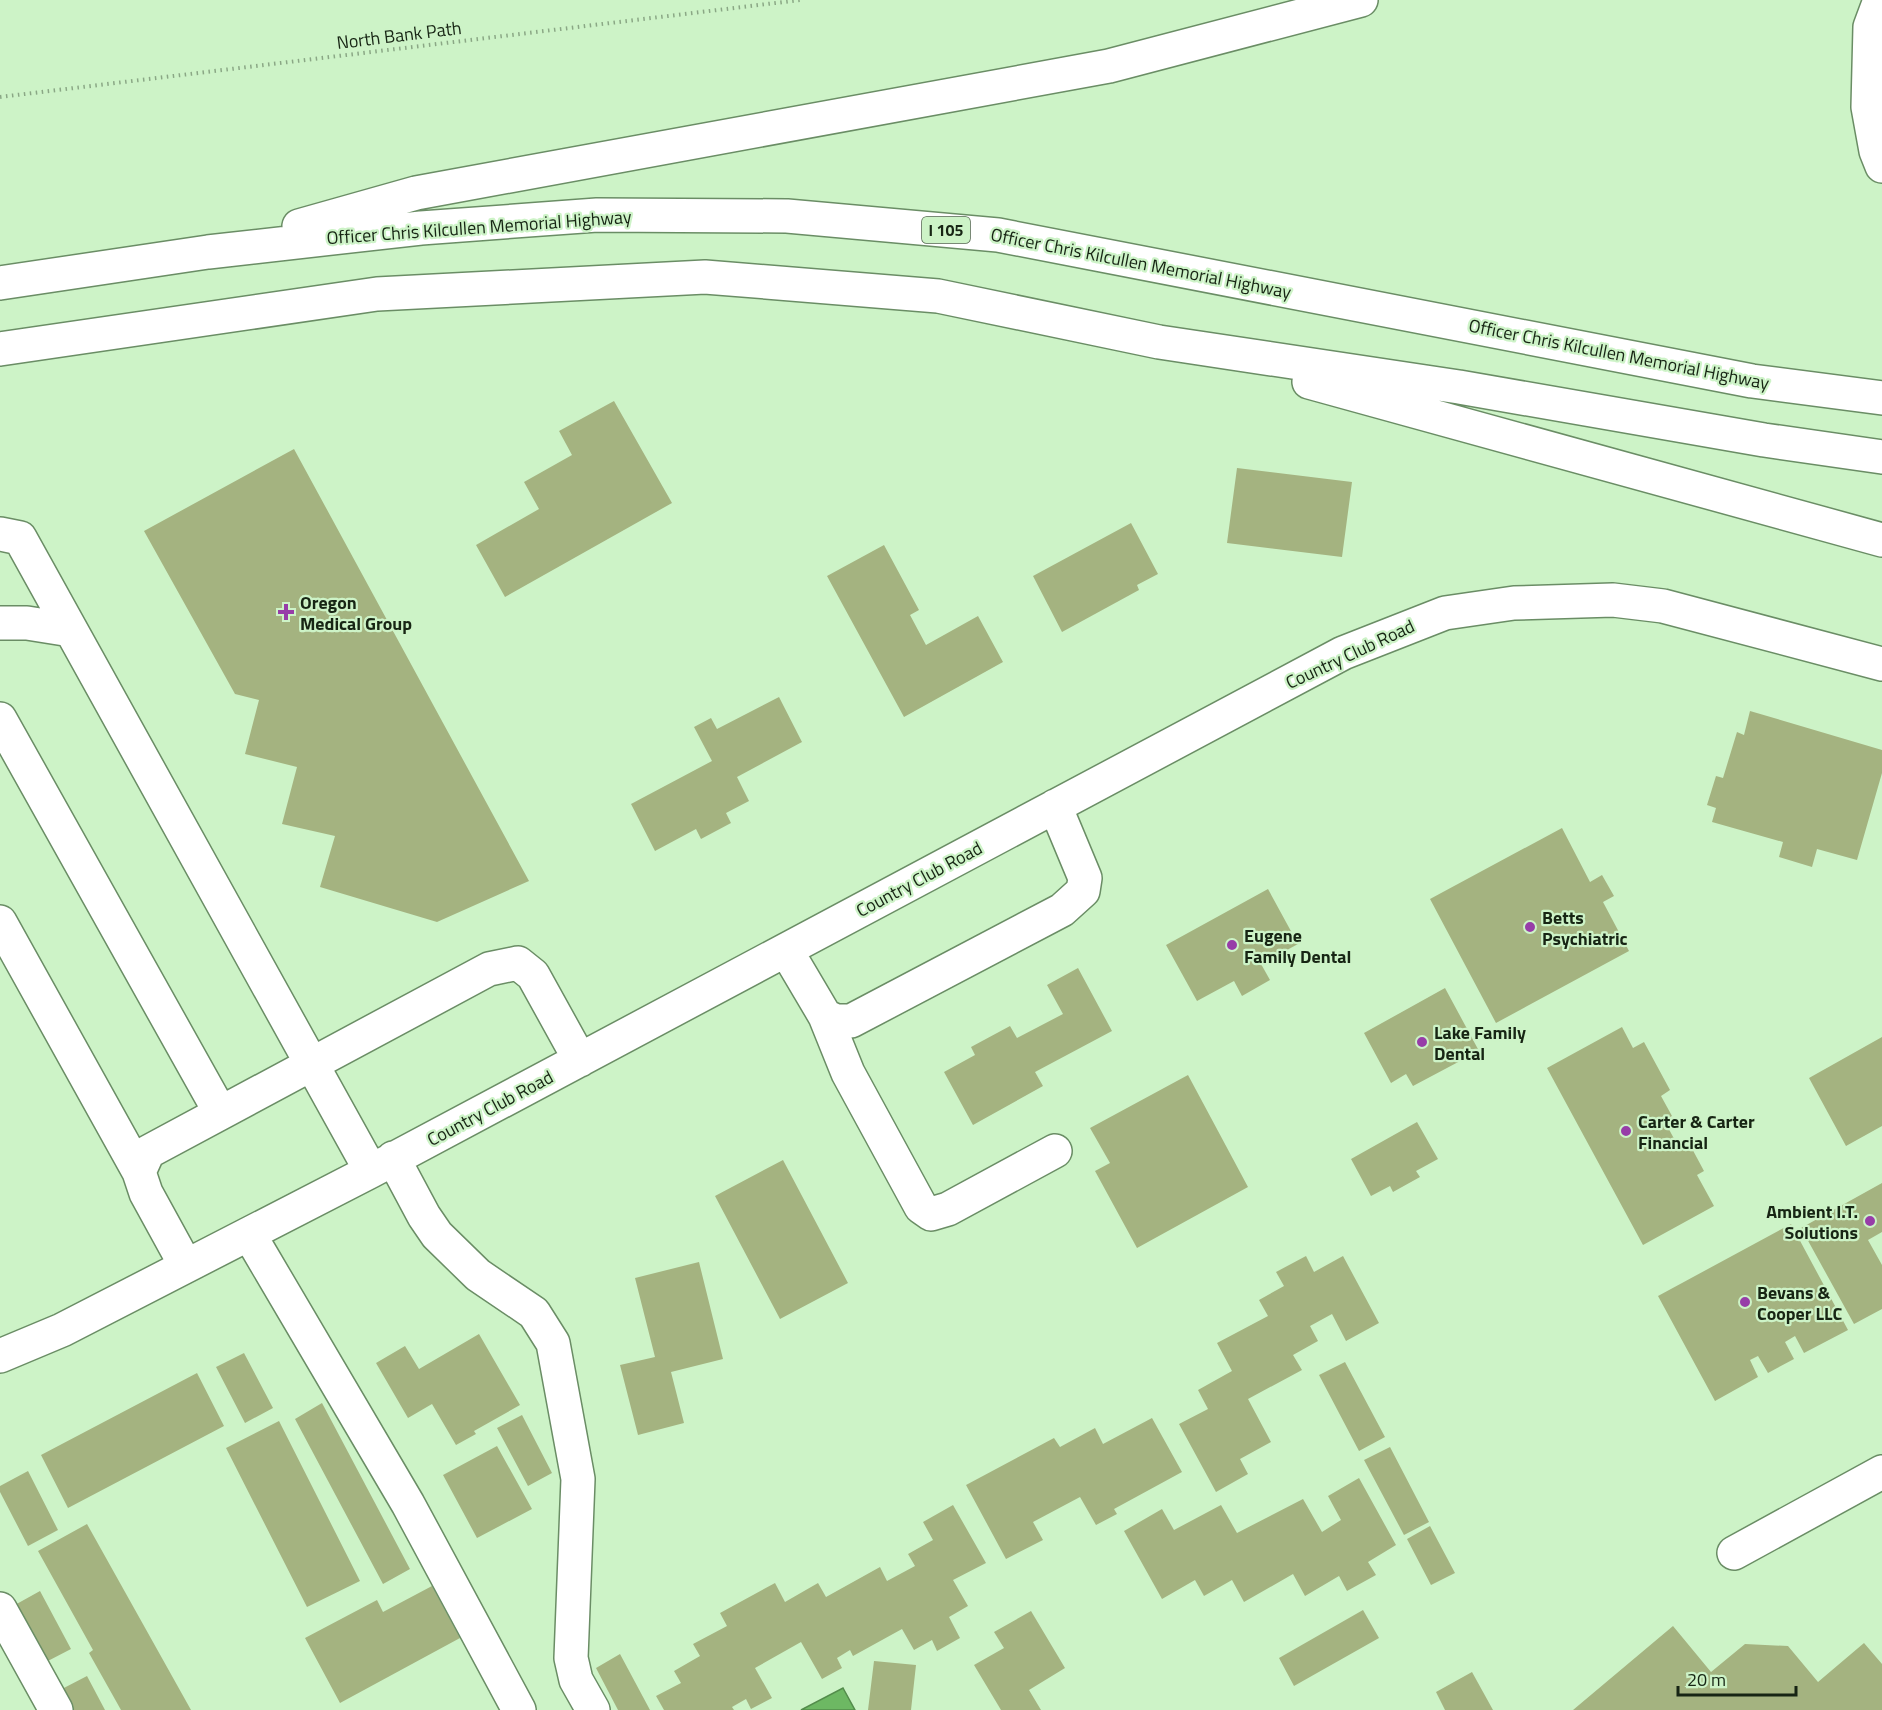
<svg xmlns="http://www.w3.org/2000/svg" width="1882" height="1710" font-family="'Titillium Web',sans-serif">
<style>
.water{fill:#6db863;stroke:#538c4b;stroke-width:1.5}
.building{fill:#a4b380}
.lines{fill:none;stroke-linecap:round;stroke-linejoin:round}
.minor-casing{stroke:#6a8d65;stroke-width:36}
.highway-casing{stroke:#6a8d65;stroke-width:36}
.path{stroke:#8aa785;stroke-width:4;stroke-dasharray:1.5 4.5;stroke-linecap:butt}
.minor{stroke:#fff;stroke-width:33}
.highway{stroke:#fff;stroke-width:33}
.poi-dot{fill:#973da8;stroke:#cdf3c7;stroke-width:2}
.labels{text-anchor:middle;dominant-baseline:central;stroke-width:4.5;stroke-linejoin:round;paint-order:stroke}
.shield{fill:#cdf3c7;stroke:#4e634a;stroke-width:1.5}
.shield-label{font-size:16px;font-weight:bold;fill:#172514}
.street-label{font-size:18px;fill:#172514;stroke:#cdf3c7}
.poi-label{font-size:18px;font-weight:bold;fill:#172514;stroke:#cdf3c7;text-anchor:start}
</style>
<rect width="100%" height="100%" fill="#cdf3c7"/>
<path class="water" d="M843 1688 855 1710H801Z"/>
<path class="building" d="M614 401 672 503 505 597 476 545 539 509 524 482 572 455 559 431Z
M294 449 529 881 437 922 320 887 335 836 282 824 297 767 245 754 259 700 235 694 144 531Z
M1237 468 1352 482 1342 557 1227 543Z
M1131 523 1158 574 1137 585 1139 590 1062 632 1033 576Z
M884 545 919 610 910 615 926 645 978 616 1003 662 904 717 827 576Z
M779 697 802 742 737 777 749 801 726 813 731 823 701 839 696 829 655 851 631 804 712 761 694 727 711 718 717 729Z
M1750 711 1882 750V773L1857 860 1817 849 1812 867 1779 857 1783 842 1712 822 1716 808 1707 805 1716 776 1723 778 1737 732 1744 735Z
M1562 828 1590 882 1602 875 1614 896 1603 902 1629 951 1496 1023 1430 899Z
M1268 889 1298 944 1261 964 1270 980 1242 996 1234 981 1197 1001 1166 945Z
M1078 968 1112 1031 1035 1072 1043 1086 973 1125 944 1072 975 1055 971 1047 1010 1026 1017 1038 1063 1014 1047 985Z
M1445 988 1479 1051 1413 1086 1406 1074 1391 1083 1364 1033Z
M1622 1027 1633 1048 1644 1042 1670 1090 1661 1096 1672 1116 1664 1120 1679 1148 1689 1143 1704 1171 1697 1175 1714 1206 1643 1245 1547 1068Z
M1882 1037V1126L1846 1146 1809 1078Z
M1188 1075 1248 1187 1137 1248 1095 1171 1110 1163 1090 1128Z
M1417 1122 1438 1159 1416 1171 1420 1177 1393 1192 1390 1186 1371 1196 1351 1159Z
M783 1160 848 1283 780 1319 715 1196Z
M1882 1183V1232L1868 1240 1882 1265V1309L1854 1324 1801 1228Z
M1791 1224 1848 1330 1804 1353 1795 1336 1785 1342 1794 1359 1768 1373 1758 1356 1750 1360 1758 1377 1715 1401 1658 1296Z
M1306 1256 1314 1272 1343 1256 1379 1323 1346 1341 1332 1314 1310 1326 1318 1341 1293 1355 1302 1370 1248 1399 1271 1442 1240 1459 1248 1474 1216 1492 1179 1424 1208 1409 1198 1390 1232 1371 1217 1343 1268 1316 1259 1300 1284 1286 1276 1272Z
M699 1262 723 1359 671 1372 684 1423 638 1435 620 1365 655 1357 635 1278Z
M479 1334 520 1405 474 1431 476 1434 456 1445 432 1404 408 1418 376 1363 405 1346 419 1369Z
M244 1353 273 1408 245 1423 216 1367Z
M1345 1362 1385 1437 1359 1451 1319 1375Z
M197 1373 224 1426 68 1508 41 1455Z
M322 1403 410 1569 383 1584 295 1419Z
M522 1415 552 1473 528 1486 497 1428Z
M1152 1418 1182 1472 1114 1509 1117 1514 1096 1525 1080 1497 1033 1522 1043 1540 1006 1559 966 1485 1054 1438 1060 1447 1095 1428 1103 1444Z
M279 1421 360 1581 307 1607 226 1448Z
M497 1446 532 1509 477 1538 443 1475Z
M1390 1447 1429 1522 1404 1535 1364 1460Z
M28 1471 58 1530 28 1546 0 1492V1486Z
M1359 1478 1396 1545 1368 1562 1376 1575 1347 1591 1339 1576 1305 1596 1293 1574 1244 1602 1232 1580 1204 1596 1195 1580 1162 1599 1124 1531 1162 1509 1174 1530 1221 1505 1237 1533 1303 1499 1322 1532 1341 1520 1328 1496Z
M953 1505 986 1563 953 1580 968 1606 949 1617 960 1638 937 1651 932 1640 914 1650 902 1629 853 1656 850 1650 837 1658 842 1668 822 1679 801 1642 755 1668 772 1698 751 1709 746 1699 732 1707 734 1710H664L656 1696 681 1683 674 1671 700 1656 693 1644 727 1626 720 1613 775 1583 785 1602 818 1583 826 1597 880 1567 887 1581 915 1566 908 1554 933 1540 923 1522Z
M87 1524 191 1710H121L89 1653 93 1650 38 1551Z
M1430 1526 1455 1573 1431 1585 1407 1539Z
M432 1586 460 1638 340 1703 305 1638 377 1600 383 1612Z
M40 1591 71 1649 44 1663 13 1606Z
M1363 1610 1379 1638 1294 1686 1279 1658Z
M1031 1611 1065 1668 1029 1690 1041 1710H1001L974 1665 1004 1648 994 1632Z
M1673 1626 1711 1672 1745 1644 1788 1646 1818 1682 1864 1643 1882 1664V1710H1573Z
M620 1654 650 1710H618L596 1668Z
M874 1661 916 1665 911 1710H868Z
M1472 1672 1493 1710H1445L1436 1692Z
M87 1676 105 1710H70L60 1690Z"/>
<g class="lines">
<g class="minor-casing">
<path id="minor" d="M0 534 20 538 371 1171
M0 623H27L71 630
M0 719 220 1112
M0 922 139 1172
M786 950 825 1016 836 1021H851L1062 910 1083 891 1085 878 1055 806
M825 1016 848 1073 921 1207 931 1214 948 1209 1055 1151
M393 1158 424 1216 437 1235 478 1275 534 1313 553 1343 578 1479 571 1658 576 1680 593 1710
M249 1234 408 1504 519 1710
M186 1266 146 1193 139 1172 148 1152 489 969 518 963 533 975 580 1060
M0 1356 62 1330 371 1171 1343 653 1445 613 1514 603 1613 600 1663 606 1882 664
M1734 1553 1882 1472
M0 1609 56 1710"/>
</g>
<g class="highway-casing">
<path id="highway" d="M1880 0 1870 27 1868 107 1876 151 1882 166
M299 226 416 193 1109 66 1361 0
M0 283 208 252 421 228 597 215 787 216 998 235 1752 381 1882 398
M0 349 377 294 705 277 938 296 1159 342 1459 387 1764 440 1882 457
M1309 382 1882 540"/>
</g>
<path class="path" d="M0 97 800 0"/>
<use href="#minor" class="minor"/>
<use href="#highway" class="highway"/>
</g>
<g class="poi-dot">
<path d="M283 603h6v6h6v6h-6v6h-6v-6h-6v-6h6z"/>
<circle cx="1530" cy="927" r="6"/>
<circle cx="1232" cy="945" r="6"/>
<circle cx="1422" cy="1042" r="6"/>
<circle cx="1626" cy="1131" r="6"/>
<circle cx="1870" cy="1221" r="6"/>
<circle cx="1745" cy="1302" r="6"/>
</g>
<g class="labels">
<rect class="shield" x="922" y="217" width="48" height="26" rx="4.5"/>
<g class="shield-label">
<text x="946" y="230">I 105</text>
</g>
<g class="street-label">
<text transform="translate(399 35) rotate(-7)">North Bank Path</text>
<text transform="translate(479 227) rotate(-4)">Officer Chris Kilcullen Memorial Highway</text>
<text transform="translate(1141 263) rotate(11)">Officer Chris Kilcullen Memorial Highway</text>
<text transform="translate(1619 354) rotate(11)">Officer Chris Kilcullen Memorial Highway</text>
<text transform="translate(1350 654) rotate(-25)">Country Club Road</text>
<text transform="translate(919 879) rotate(-28)">Country Club Road</text>
<text transform="translate(490 1108) rotate(-28)">Country Club Road</text>
</g>
<g class="poi-label">
<text x="300" y="602">Oregon<tspan x="300" dy="21">Medical Group</tspan></text>
<text x="1542" y="917">Betts<tspan x="1542" dy="21">Psychiatric</tspan></text>
<text x="1244" y="935">Eugene<tspan x="1244" dy="21">Family Dental</tspan></text>
<text x="1434" y="1032">Lake Family<tspan x="1434" dy="21">Dental</tspan></text>
<text x="1638" y="1121">Carter &amp; Carter<tspan x="1638" dy="21">Financial</tspan></text>
<text x="1858" y="1211" text-anchor="end">Ambient I.T.<tspan x="1858" dy="21">Solutions</tspan></text>
<text x="1757" y="1292">Bevans &amp;<tspan x="1757" dy="21">Cooper LLC</tspan></text>
</g>
</g>
<path d="M1678 1686v9h118v-9" fill="none" stroke="#172514" stroke-width="3"/>
<text x="1687" y="1686" font-size="18" fill="#172514" stroke="#cdf3c7" stroke-width="4.5" paint-order="stroke">20 m</text>
</svg>
